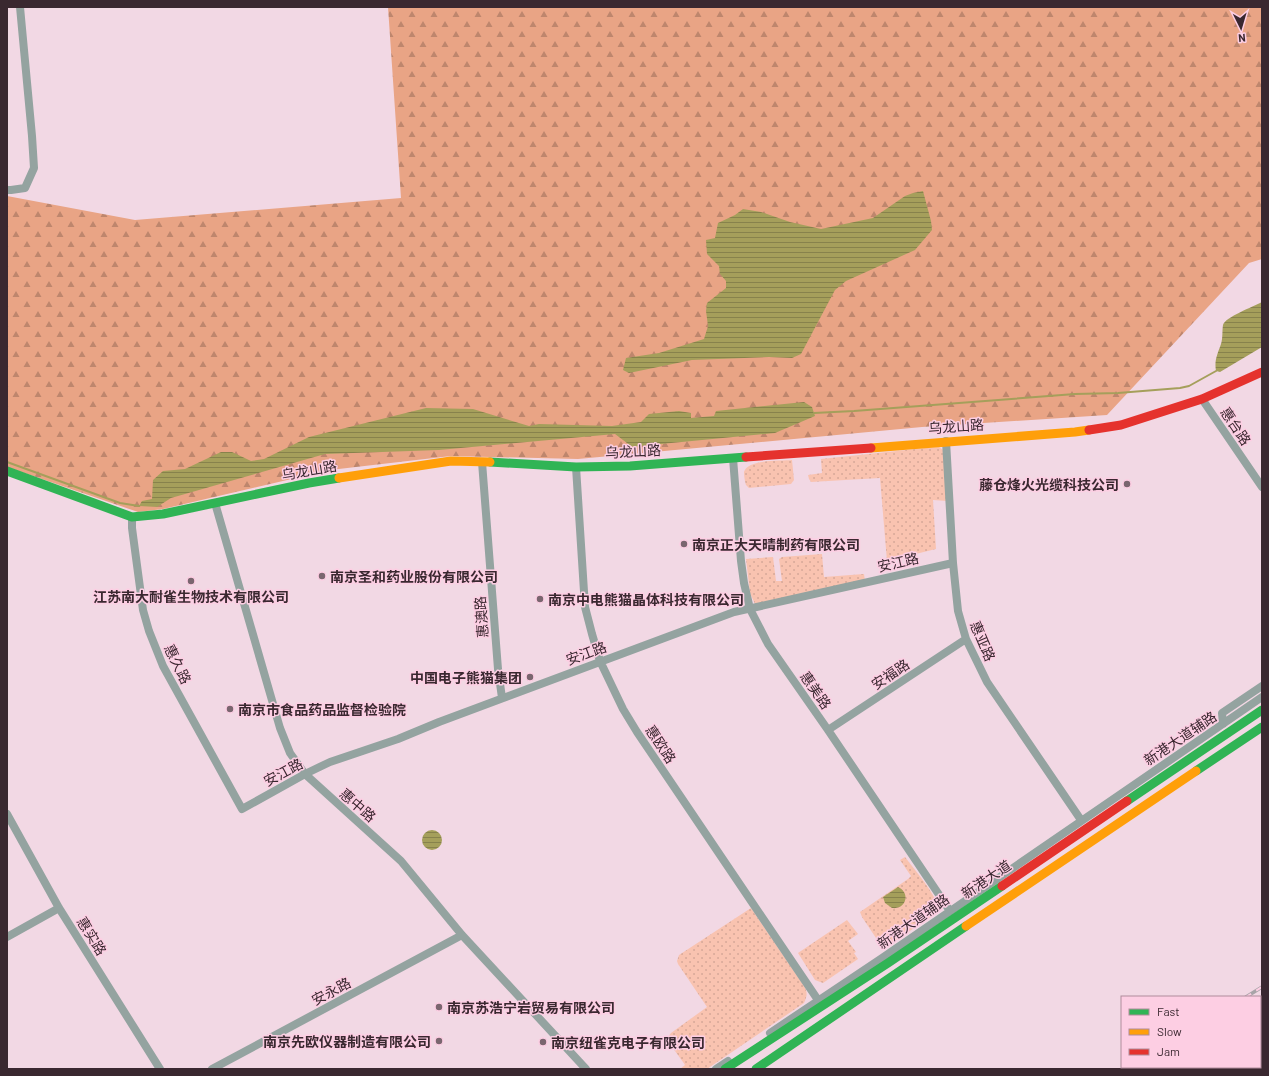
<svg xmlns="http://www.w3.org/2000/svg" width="1269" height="1076" font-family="Barlow,'Noto Sans SC',sans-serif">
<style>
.grass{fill:url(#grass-dots)}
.forest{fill:url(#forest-firs)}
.water{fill:url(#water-rules)}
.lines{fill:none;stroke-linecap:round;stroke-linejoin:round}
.stream{stroke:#a59f5b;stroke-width:2}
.street{stroke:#94a3a0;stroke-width:8}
.fast{stroke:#30b455;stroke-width:9}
.slow{stroke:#ff9f0a;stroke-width:9}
.jam{stroke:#e5322d;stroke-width:9}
.rail-casing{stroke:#a8a4a8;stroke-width:3.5}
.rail{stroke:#fdcee3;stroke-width:2;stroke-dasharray:6;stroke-linecap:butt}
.poi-dot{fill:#7a666f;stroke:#fdcee3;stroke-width:1.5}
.labels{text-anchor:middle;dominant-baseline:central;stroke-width:3;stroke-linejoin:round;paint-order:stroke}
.street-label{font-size:14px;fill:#3a2830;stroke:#fdcee3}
.poi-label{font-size:14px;font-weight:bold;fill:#3a2830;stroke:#fdcee3;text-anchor:start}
</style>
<defs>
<pattern id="grass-dots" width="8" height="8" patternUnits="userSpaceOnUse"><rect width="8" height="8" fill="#f9c3b0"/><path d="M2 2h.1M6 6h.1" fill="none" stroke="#d6a898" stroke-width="1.8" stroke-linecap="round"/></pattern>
<pattern id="forest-firs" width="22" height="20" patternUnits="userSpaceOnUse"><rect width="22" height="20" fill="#e9a485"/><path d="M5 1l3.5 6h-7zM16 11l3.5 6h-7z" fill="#be866d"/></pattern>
<pattern id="water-rules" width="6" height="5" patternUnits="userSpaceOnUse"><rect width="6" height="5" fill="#a59f5b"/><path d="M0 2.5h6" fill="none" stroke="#87824c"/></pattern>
</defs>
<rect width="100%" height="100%" fill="#f2d8e4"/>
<path class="grass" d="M939 447 943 450 947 501 933 500 936 549 887 561 880 478 811 482 809 479 808 475 822 473 821 459 925 448Z
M792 460 794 480 791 484 749 488 746 485C745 482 744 476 744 472 747 459 781 461 792 460Z
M822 554 824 577 864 574 865 581 755 604 750 593 746 559 773 557 776 581H782L779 559 782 557Z
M905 857C917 873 932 889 939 908L935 914 886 947 880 944 862 917 860 912 908 879 911 876 900 860Z
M751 908 804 986C808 993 807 996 804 1003L707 1069H680L685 1065C679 1056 671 1047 668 1037L671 1033 707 1007 678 964 677 961 679 955Z
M847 920 858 934 848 941 856 952 854 953 858 959 823 983 815 980 798 953Z"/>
<path class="forest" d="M388 7H1262V259L1249 263 1107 415 922 427 578 459 451 456 330 470 163 509 138 512 7 467V196L135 220 401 198Z"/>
<path class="water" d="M923 191 931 221 932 230 915 250 846 281 835 290 801 354 792 358 769 357 692 360 629 373 623 370 626 358 659 353 704 339 708 326 706 311 707 303 726 288V281L720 274 719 266 707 254 706 240 715 238 718 223 735 215 743 209 761 212 790 222 821 229 873 218 905 196 913 193Z
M1262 302V347L1220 372 1216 371C1214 360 1218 353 1221 344 1223 338 1222 331 1223 325 1225 317 1253 307 1262 302Z
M804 402 812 407 815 416 775 433 630 447 627 443 615 434 439 450 325 454 171 498 157 507 139 506 142 501 152 499 153 480 163 471 185 469 221 452H232L251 461 264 459 309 437 426 408 473 409 529 426 539 424 612 426 641 422 649 414 679 411 691 413V418L714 416 716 411Z
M422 840a10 10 0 1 1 20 0a10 10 0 1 1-20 0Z
M898 887C911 893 906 910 892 908L885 903 883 897Z"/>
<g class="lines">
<path class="stream" d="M814 413 854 411 1075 394 1118 393 1180 388 1189 386 1216 371
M7 462 120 503 139 506"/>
<path class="street" d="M7 190H11L25 188 34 168 32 136 20 7
M1202 399 1262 487
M946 441 953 563 958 611 966 639 987 682 1081 820
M733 458 741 561 744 583 750 609 768 644 828 730 950 911
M482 462 498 669 502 698
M576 467 585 607 592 634 600 661 623 709 637 732 818 1000
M215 503 280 728 290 753 305 774 401 861 462 935 586 1069
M132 517V528L143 610 149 631 163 666 242 809 305 774 330 762 398 739 439 722 734 612 953 563
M1223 724 1222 713 1262 686
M828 730 966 639
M7 814 59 908 160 1069
M7 937 59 908
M770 1033 882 958 1262 697
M212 1069 462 935
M716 1069 728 1061"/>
<path class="fast" d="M490 462 576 467 630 466 746 457
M7 471 132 517 163 514 309 483 339 478
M1196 771 1262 727
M1127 801 1262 710
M725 1069 888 963 1002 886
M756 1069 966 926"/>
<path class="slow" d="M871 448 1075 432 1089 430
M339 478 451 461 490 462
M966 926 1196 771"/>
<path class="jam" d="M1089 430 1121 425 1202 399 1262 372
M746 457 871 448
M1002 886 1127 801"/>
<g class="rail-casing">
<path id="rail" d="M1246 997 1262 987
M1260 1021 1262 1019
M1133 1069 1136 1067
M1180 1069 1184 1067"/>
</g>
<use href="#rail" class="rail"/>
</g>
<g class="poi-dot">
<circle cx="1127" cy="484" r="4"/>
<circle cx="684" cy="544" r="4"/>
<circle cx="322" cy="576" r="4"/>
<circle cx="191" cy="581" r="4"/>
<circle cx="540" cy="599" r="4"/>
<circle cx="530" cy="677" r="4"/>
<circle cx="230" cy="709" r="4"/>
<circle cx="439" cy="1007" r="4"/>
<circle cx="439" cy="1041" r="4"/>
<circle cx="543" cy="1042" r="4"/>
</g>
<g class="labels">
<g class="street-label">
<text transform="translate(956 426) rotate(-4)">乌龙山路</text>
<text transform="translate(1236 426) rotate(56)">惠台路</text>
<text transform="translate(633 451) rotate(-3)">乌龙山路</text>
<text transform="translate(309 470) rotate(-10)">乌龙山路</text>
<text transform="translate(898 562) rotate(-13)">安江路</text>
<text transform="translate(481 617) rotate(-94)">惠澳路</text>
<text transform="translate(983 641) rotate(67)">惠亚路</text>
<text transform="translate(586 653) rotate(-20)">安江路</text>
<text transform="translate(178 664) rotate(64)">惠久路</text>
<text transform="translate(890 674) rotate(-34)">安福路</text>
<text transform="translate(816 690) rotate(55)">惠美路</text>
<text transform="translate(1180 738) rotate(-34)">新港大道辅路</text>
<text transform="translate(661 744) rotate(56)">惠欧路</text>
<text transform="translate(283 772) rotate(-28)">安江路</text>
<text transform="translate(358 805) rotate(41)">惠中路</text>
<text transform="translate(986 879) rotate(-34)">新港大道</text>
<text transform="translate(913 921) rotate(-35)">新港大道辅路</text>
<text transform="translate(92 936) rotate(58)">惠实路</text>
<text transform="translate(331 991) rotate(-28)">安永路</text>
</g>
<g class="poi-label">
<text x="1119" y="484" text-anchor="end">藤仓烽火光缆科技公司</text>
<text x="692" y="544">南京正大天晴制药有限公司</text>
<text x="330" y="576">南京圣和药业股份有限公司</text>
<text x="191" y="596" text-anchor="middle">江苏南大耐雀生物技术有限公司</text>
<text x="548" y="599">南京中电熊猫晶体科技有限公司</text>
<text x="522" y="677" text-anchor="end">中国电子熊猫集团</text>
<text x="238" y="709">南京市食品药品监督检验院</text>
<text x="447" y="1007">南京苏浩宁岩贸易有限公司</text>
<text x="431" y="1041" text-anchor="end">南京先欧仪器制造有限公司</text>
<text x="551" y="1042">南京纽雀克电子有限公司</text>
</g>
</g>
<rect width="1269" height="1076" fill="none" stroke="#3a2830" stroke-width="16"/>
<rect x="1121" y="996" width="140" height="72" fill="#fdcee3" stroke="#af8c9b"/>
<rect x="1129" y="1009" width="20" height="6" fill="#30b455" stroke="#af8c9b"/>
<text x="1157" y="1016" font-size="12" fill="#3a2830">Fast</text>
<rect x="1129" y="1029" width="20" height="6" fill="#ff9f0a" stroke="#af8c9b"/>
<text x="1157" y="1036" font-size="12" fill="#3a2830">Slow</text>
<rect x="1129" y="1049" width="20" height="6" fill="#e5322d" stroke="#af8c9b"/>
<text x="1157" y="1056" font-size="12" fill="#3a2830">Jam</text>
<g transform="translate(1241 28) rotate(175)" stroke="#fdcee3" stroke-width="3" paint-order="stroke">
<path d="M0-3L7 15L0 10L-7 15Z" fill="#3a2830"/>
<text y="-6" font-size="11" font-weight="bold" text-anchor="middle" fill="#3a2830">N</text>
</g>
</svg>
